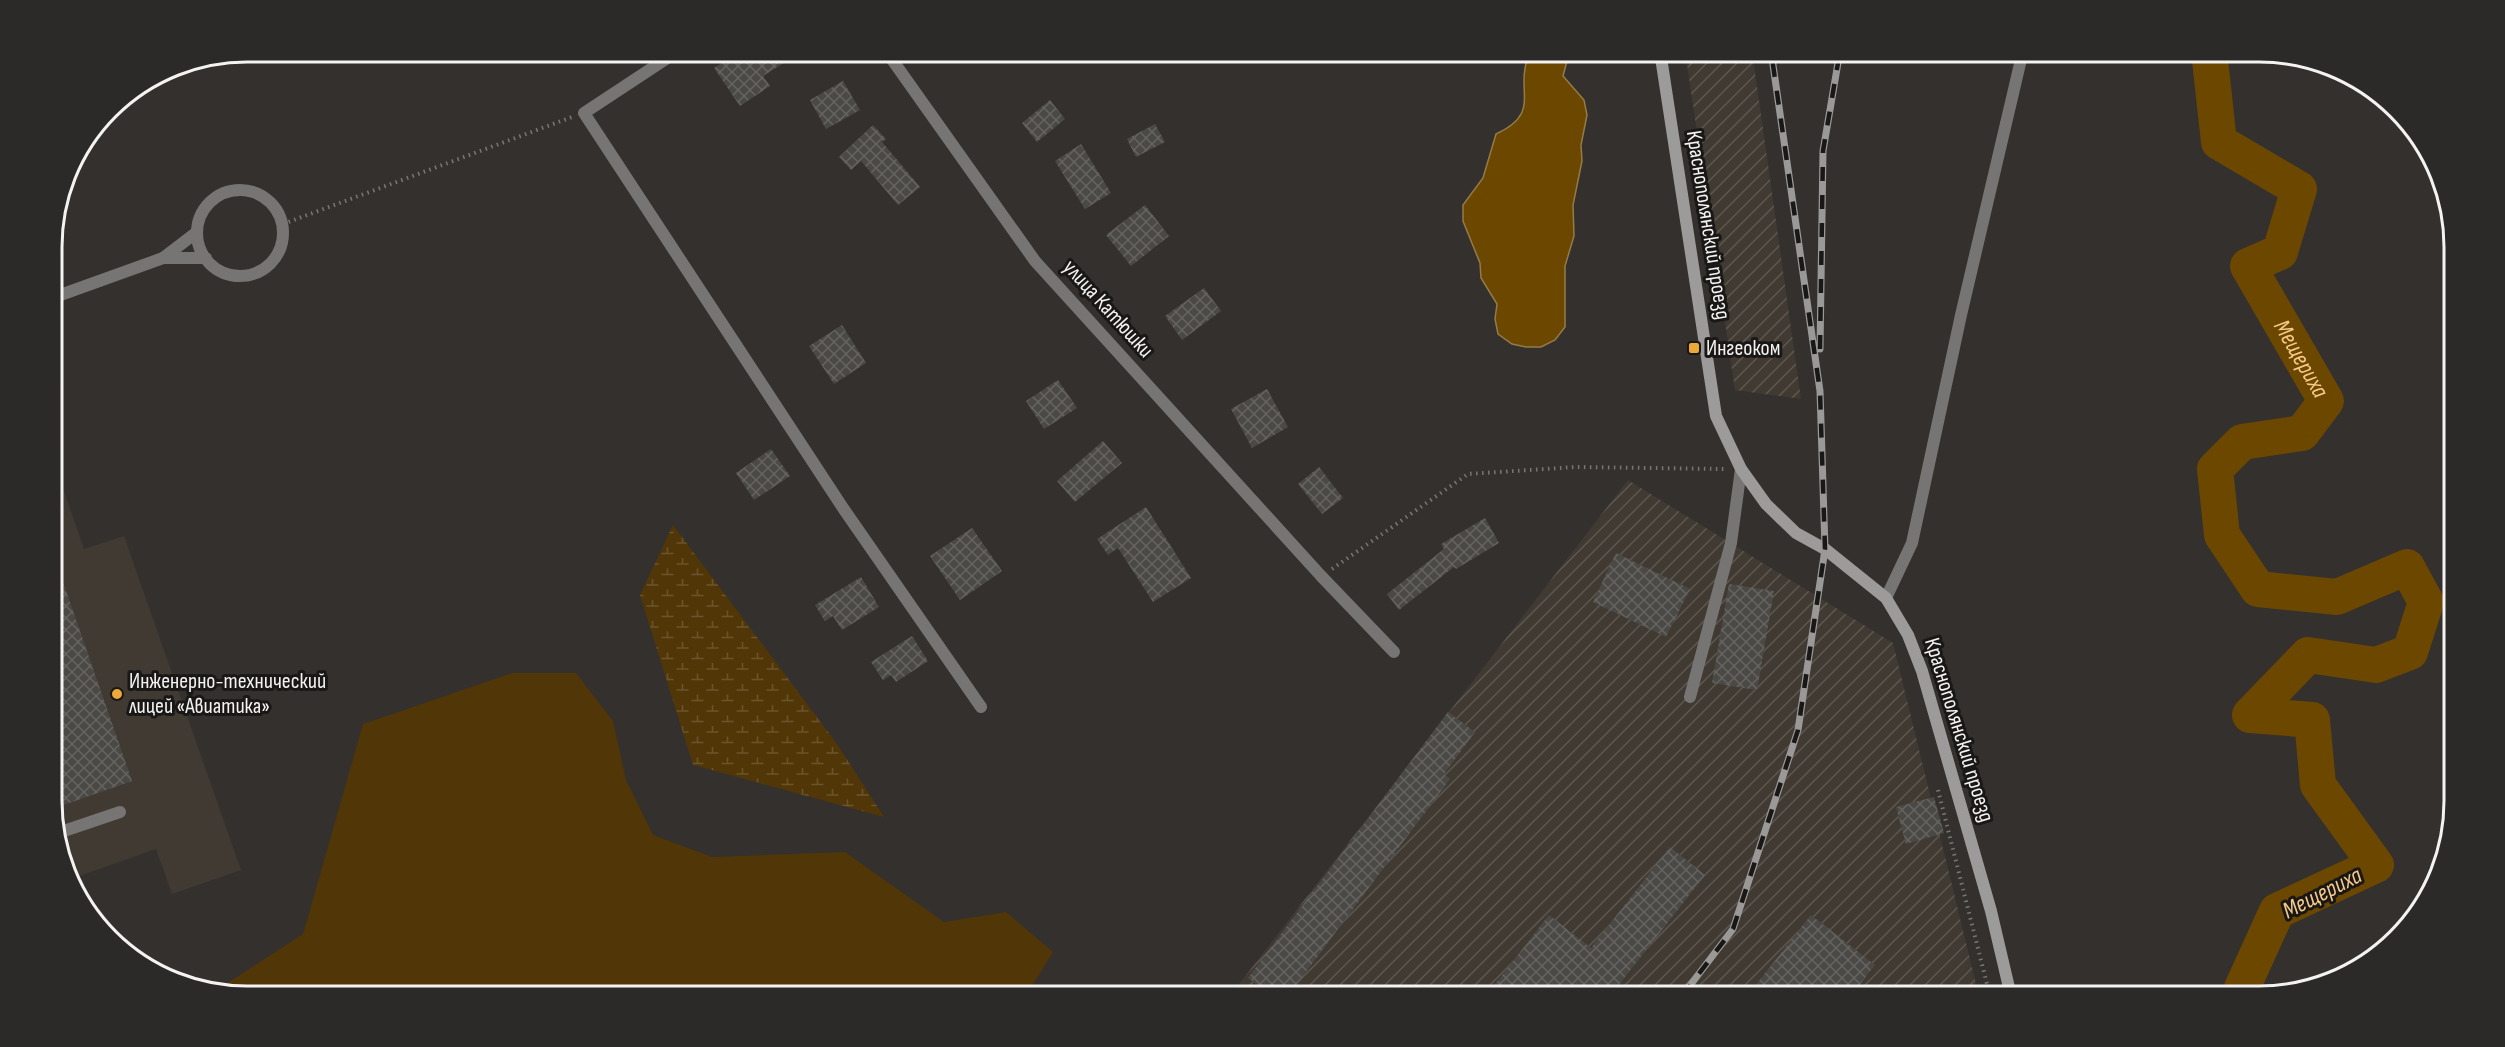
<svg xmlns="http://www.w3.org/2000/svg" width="2505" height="1047" font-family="'Sofia Sans Condensed',sans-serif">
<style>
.built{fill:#403a32}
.industrial{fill:url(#industrial-furrows)}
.grass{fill:#513607}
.wetland{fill:url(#wetland-marsh)}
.water{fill:#6c4700;stroke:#957b48;stroke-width:1.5}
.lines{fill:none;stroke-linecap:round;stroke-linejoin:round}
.river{stroke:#6c4700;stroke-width:36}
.building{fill:url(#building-cross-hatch)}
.path{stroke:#797774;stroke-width:4;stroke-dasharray:1.5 4.5;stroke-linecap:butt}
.service{stroke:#767573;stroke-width:12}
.minor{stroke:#767573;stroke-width:12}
.secondary{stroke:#9d9b99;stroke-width:12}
.rail-casing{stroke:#9b9997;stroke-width:7}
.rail{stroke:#191817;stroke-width:4.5;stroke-dasharray:14;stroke-linecap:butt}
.poi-dot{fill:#eca93a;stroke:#191817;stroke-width:2}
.labels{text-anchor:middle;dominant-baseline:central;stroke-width:6;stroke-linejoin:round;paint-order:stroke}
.street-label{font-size:22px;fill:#f4f3f1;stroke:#191817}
.poi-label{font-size:22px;fill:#f4f3f1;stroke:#191817;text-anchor:start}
.water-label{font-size:24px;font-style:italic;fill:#f7c989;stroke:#191817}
.rim{fill:none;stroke:#f4f3f1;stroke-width:3}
</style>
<defs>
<pattern id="industrial-furrows" width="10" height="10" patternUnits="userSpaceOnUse" patternTransform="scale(1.5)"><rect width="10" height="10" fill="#403a32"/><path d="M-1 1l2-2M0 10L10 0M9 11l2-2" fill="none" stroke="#5c5750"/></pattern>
<pattern id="wetland-marsh" width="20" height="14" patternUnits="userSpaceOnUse" patternTransform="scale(1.5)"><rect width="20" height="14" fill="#513607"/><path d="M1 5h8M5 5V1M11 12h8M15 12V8" fill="none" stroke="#6b542c"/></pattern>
<pattern id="building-cross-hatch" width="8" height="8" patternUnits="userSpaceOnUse" patternTransform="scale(1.5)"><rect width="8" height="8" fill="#4b4946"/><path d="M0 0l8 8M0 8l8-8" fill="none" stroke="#666461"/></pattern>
</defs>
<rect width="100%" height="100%" fill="#33302d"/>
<path class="built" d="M53 459 84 549 124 536 241 870 172 894 156 849 74 878 55 838Z"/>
<path class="industrial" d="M1685 51H1752L1801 399 1735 390Z
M1628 480 1893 643 1979 996H1230Z"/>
<path class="grass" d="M512 673H576L613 721 626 780 653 835 712 857 845 852 944 922 1006 912 1053 952 1026 996H246L215 991 303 934 363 724Z"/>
<path class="wetland" d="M673 525 837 744 884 817 693 765 640 595Z"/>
<path class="water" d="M1542 51H1556L1567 61 1563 76 1584 100 1587 115 1581 145 1582 161 1573 205 1574 236 1565 266V327L1555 340 1541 347H1526L1512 344 1498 334 1495 319 1497 304 1481 278 1480 263 1463 221V205L1483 178 1496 134C1542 113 1515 92 1528 57Z"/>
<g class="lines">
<path class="river" id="s1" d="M2209 51 2219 142 2299 189 2280 252 2248 266 2326 401 2302 433 2242 442 2215 469 2222 535 2258 589 2337 597 2407 567 2426 602 2410 652 2376 665 2308 655 2250 715 2312 720 2318 785 2376 865 2277 911 2242 988 2244 996"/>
</g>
<path class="building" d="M725 51H803L763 76 770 86 740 106 714 68 730 58Z
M843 81 860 110 826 129 810 100Z
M1050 100 1065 119 1037 142 1022 123Z
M1155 124 1165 142 1136 157 1127 139Z
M873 125 886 139 882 142 920 187 898 205 861 161 851 170 839 157Z
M1081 144 1111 193 1085 209 1055 161Z
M1145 205 1169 236 1131 266 1106 235Z
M1204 288 1221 311 1182 340 1165 316Z
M842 325 866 363 834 384 809 346Z
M1058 380 1077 408 1044 429 1026 401Z
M1267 389 1288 427 1252 448 1231 409Z
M1103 441 1122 463 1075 502 1057 481Z
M771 449 790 476 754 500 736 473Z
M1319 467 1343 498 1322 514 1298 484Z
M1146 507 1191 578 1153 602 1118 548 1108 555 1097 539Z
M1485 518 1499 543 1456 569 1454 567 1399 610 1387 594 1444 549 1441 544Z
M972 528 1002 571 960 600 930 556Z
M1616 553 1690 589 1666 637 1593 602Z
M56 562 132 781 55 808 53 563Z
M861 577 879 607 842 630 833 616 825 621 815 605Z
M1729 584 1774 591 1757 690 1712 683Z
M912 636 928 661 896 682 891 675 883 680 871 662Z
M1448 712 1475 732 1444 774 1450 779 1288 996H1273L1248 978Z
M1934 797 1944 833 1906 844 1896 807Z
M1670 847 1705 875 1610 996H1486L1549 915 1591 948Z
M1811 915 1875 965 1851 996H1747Z"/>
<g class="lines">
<path class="path" d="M283 224 572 117
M1332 569 1468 474 1575 467 1724 469
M1938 790 1990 996"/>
<path class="service" d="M678 51 584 113 843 508 981 707
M197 233a43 43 0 1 1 86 0a43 43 0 1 1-86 0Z
M163 258 197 232
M163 258H206
M1322 577 1394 652
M1886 598 1912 543 1961 315 2023 51
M1690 697 1731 543 1741 469
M55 834 120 812"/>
<path class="minor" d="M886 51 1035 261 1322 577
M52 298 163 258"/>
<path class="secondary" d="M1660 51 1716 416 1741 469 1766 504 1796 533 1825 549 1886 598 1908 635 1922 671 1991 911 2011 996"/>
<g class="rail-casing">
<path id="rail" d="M1820 349 1823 151 1840 51
M1682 996 1733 929 1798 730 1825 549 1820 391 1771 51"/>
</g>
<use href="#rail" class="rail"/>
</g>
<g class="poi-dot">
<rect x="1688" y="342" width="12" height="12" rx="3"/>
<circle cx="117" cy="694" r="6"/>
</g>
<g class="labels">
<g class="street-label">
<text transform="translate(1708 225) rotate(81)">Краснополянский проезд</text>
<text transform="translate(1108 309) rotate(48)">улица Катюшки</text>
<text transform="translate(1959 730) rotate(73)">Краснополянский проезд</text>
</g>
<g class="poi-label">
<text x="1706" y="348">Ингеоком</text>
<text x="129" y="681">Инженерно-технический<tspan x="129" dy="25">лицей «Авиатика»</tspan></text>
</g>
<g class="water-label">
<text stroke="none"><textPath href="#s1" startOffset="392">Мещериха</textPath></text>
<text transform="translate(2322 893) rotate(-27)">Мещериха</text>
</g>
</g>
<path d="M0 0H2505V1047H0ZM247 62H2259A185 185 0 0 1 2444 247V801A185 185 0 0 1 2259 986H247A185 185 0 0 1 62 801V247A185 185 0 0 1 247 62Z" fill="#2b2a28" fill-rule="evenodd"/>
<path class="rim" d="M247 62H2259A185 185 0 0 1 2444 247V801A185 185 0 0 1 2259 986H247A185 185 0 0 1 62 801V247A185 185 0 0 1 247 62Z"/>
</svg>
